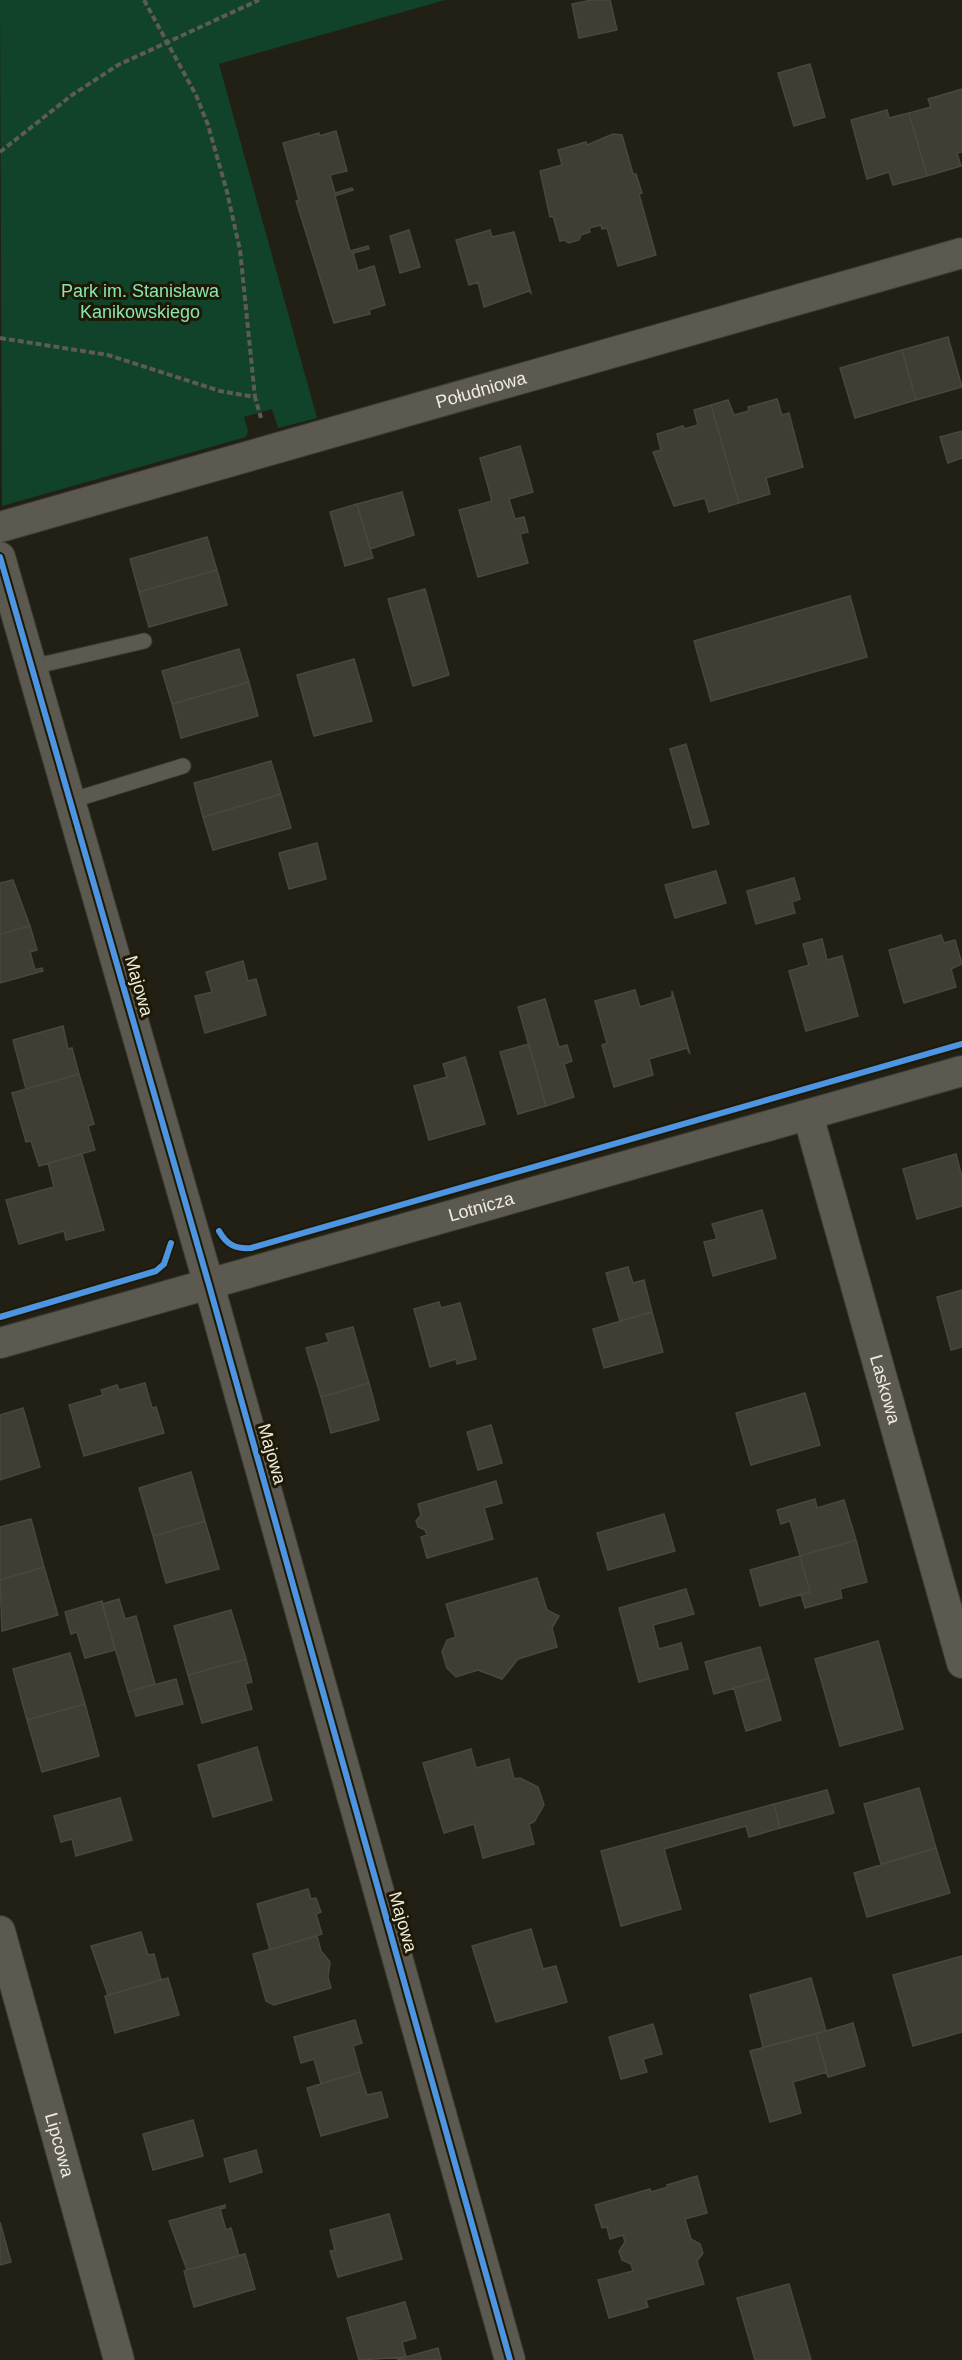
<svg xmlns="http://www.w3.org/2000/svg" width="962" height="2360" font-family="Arial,sans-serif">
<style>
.green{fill:#10432a}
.building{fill:#403d34;stroke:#49473e;stroke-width:1.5}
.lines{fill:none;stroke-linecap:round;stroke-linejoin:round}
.lane-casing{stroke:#3c3b32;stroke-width:17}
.street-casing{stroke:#3c3b32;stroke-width:32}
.path{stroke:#5d5b52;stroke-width:4;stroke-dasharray:6 3;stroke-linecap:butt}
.lane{stroke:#5b5950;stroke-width:15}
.street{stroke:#5b5950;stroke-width:30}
.cycleway-casing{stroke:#1e1905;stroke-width:10}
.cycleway{stroke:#4d94e3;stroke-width:6}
.labels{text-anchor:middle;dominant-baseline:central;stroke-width:6;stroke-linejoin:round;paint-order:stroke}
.park-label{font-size:18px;fill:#88e5b2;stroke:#1e1905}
.street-label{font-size:18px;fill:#efecdf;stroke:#1e1905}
</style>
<rect width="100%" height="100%" fill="#222014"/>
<path class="green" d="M0 0H445L219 64 317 418 278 428 272 409 244 417 248 431 246 437 2 506Z"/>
<path class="building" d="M592 0H610L617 30 579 38 572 4Z
M810 64 825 117 794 126 778 73Z
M962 89V152L957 153 961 166 927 176 909 113 931 107 928 99Z
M887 110 889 118 909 113 927 176 893 185 889 172 867 179 851 120Z
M336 131 347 171 330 175 335 193 352 188 353 190 335 196 350 251 368 246 369 249 353 253 358 271 374 266 385 305 369 310 370 314 334 323 296 201 299 200 283 143 319 133V136Z
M613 134 622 135 633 174H636L642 193 639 194 656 255 618 266 607 228 602 229 601 225 589 228 590 232 581 235 579 240 569 243 564 240 560 241 553 216 550 217 540 171 562 165 558 150 586 142 587 145Z
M409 230 420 267 400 273 390 236Z
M490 230 492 237 514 232 531 293 529 291 484 307 478 282 469 285 456 240Z
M948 337 962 387 916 400 902 350Z
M902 350 916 400 855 418 840 368Z
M777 399 782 415 789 413 803 467 766 478 770 494 739 503 711 405 728 400 734 415 749 411 748 407Z
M711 405 739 503 709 512 705 498 674 506 653 452 661 450 657 434 683 426 684 429 698 425 694 410Z
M962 431V458L948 463 940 437Z
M520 446 533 492 509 499 515 519 524 517 528 532 520 534 528 563 478 577 459 510 492 501 480 458Z
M402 492 414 535 370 549 357 504Z
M357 504 373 558 345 566 330 512Z
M207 537 217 570 139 592 130 559Z
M217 570 227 605 149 627 139 592Z
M425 589 449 675 413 686 388 599Z
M850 596 867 657 711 701 694 641Z
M239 649 249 682 172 704 162 671Z
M354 659 372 721 314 736 297 675Z
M249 682 258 716 181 738 172 704Z
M686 744 709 824 693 828 670 749Z
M271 761 281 794 203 817 194 783Z
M281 794 291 828 213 850 203 817Z
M317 843 326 879 289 889 279 853Z
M716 871 726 903 675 918 665 885Z
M794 878 800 899 792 902 795 913 756 924 747 891Z
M13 880 30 926 0 934V883Z
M30 926 37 950 30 952 35 970 42 968 43 971 0 983V934Z
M941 935 944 943 955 940 962 964 951 969 956 987 904 1003 889 950Z
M822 939 827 960 842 956 858 1016 806 1031 789 971 809 965 803 944Z
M243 961 248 981 256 979 266 1015 205 1033 195 996 212 992 206 972Z
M635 990 640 1007 672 997V991L690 1054 687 1048 649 1059 653 1075 614 1087 602 1045 607 1043 595 1001Z
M545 999 559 1047 567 1045 572 1061 564 1064 574 1097 546 1106 518 1007Z
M63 1026 68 1049 72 1048 79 1074 26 1089 13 1040Z
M529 1044 546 1106 518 1114 500 1052Z
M465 1057 485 1124 429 1140 414 1086 447 1077 443 1064Z
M79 1074 94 1124 88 1126 95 1150 39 1166 31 1141 26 1142 12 1093Z
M82 1154 104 1230 66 1240 64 1231 19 1244 6 1200 54 1187 48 1163Z
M956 1154 962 1177V1206L917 1219 903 1169Z
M762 1210 776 1258 713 1276 704 1242 717 1239 712 1224Z
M628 1267 633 1283 644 1280 652 1312 620 1321 606 1273Z
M962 1290V1347L951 1350 937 1297Z
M439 1302 441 1308 460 1303 476 1359 457 1364 456 1359 430 1367 414 1309Z
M652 1312 663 1352 604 1368 593 1329Z
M353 1327 369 1383 321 1397 306 1348 329 1342 326 1334Z
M145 1383 152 1408 156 1407 164 1433 84 1456 69 1405 103 1395 101 1390 117 1385 119 1390Z
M369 1383 379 1420 331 1433 321 1397Z
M805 1393 820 1445 751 1465 736 1413Z
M23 1408 40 1467 0 1480V1415Z
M491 1425 502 1463 478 1470 467 1432Z
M191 1472 205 1521 153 1536 139 1488Z
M496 1481 502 1503 484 1508 493 1539 427 1558 421 1537 427 1535 425 1530 418 1527 416 1521 421 1515 418 1504Z
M815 1499 817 1508 844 1500 856 1540 800 1556 790 1521 781 1524 777 1510Z
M664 1514 675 1551 608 1570 597 1533Z
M31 1519 44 1567 0 1580V1527Z
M205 1521 219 1569 166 1583 153 1536Z
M856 1540 867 1582 840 1589 842 1598 805 1608 801 1594 810 1592 800 1556Z
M800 1556 810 1592 760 1606 750 1570Z
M44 1567 58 1615 2 1631 0 1580Z
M537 1578 547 1610 559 1616 552 1628 557 1647 518 1659 502 1679 478 1670 456 1677 447 1668 442 1652 447 1640 456 1637 446 1604Z
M686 1589 694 1614 653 1625 659 1649 681 1643 688 1669 639 1682 619 1608Z
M119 1599 125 1619 136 1616 155 1684 128 1692 102 1604Z
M102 1601 115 1650 85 1658 77 1632 71 1634 65 1612Z
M231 1610 246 1659 188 1675 174 1626Z
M878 1641 903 1729 840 1746 815 1659Z
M760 1647 769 1678 714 1694 705 1662Z
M70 1653 85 1704 27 1720 13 1669Z
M246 1659 252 1682 245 1684 252 1709 202 1723 188 1675Z
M769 1678 781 1720 746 1731 734 1688Z
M176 1679 183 1704 136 1716 128 1692Z
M85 1704 99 1756 42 1772 27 1720Z
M257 1747 272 1800 213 1817 198 1765Z
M471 1749 476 1768 509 1759 514 1779 520 1778 538 1787 544 1805 534 1822 529 1824 534 1844 483 1858 474 1824 444 1833 423 1763Z
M919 1788 936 1848 881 1864 864 1804Z
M827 1790 834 1813 780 1828 774 1804Z
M120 1798 132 1840 76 1856 72 1839 61 1842 54 1816Z
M774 1804 780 1828 749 1837 746 1826 664 1849 681 1909 621 1926 601 1851Z
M936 1848 950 1893 867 1917 854 1873Z
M308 1889 311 1899 316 1898 321 1912 316 1914 322 1934 270 1950 257 1904Z
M531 1929 543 1969 556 1966 567 2002 496 2022 472 1946Z
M141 1932 148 1955 154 1954 161 1980 108 1995 91 1946Z
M317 1936 321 1951 330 1962 328 1977 331 1988 274 2005 266 2001 253 1954Z
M962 1956V2032L913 2046 893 1975Z
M168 1978 179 2015 115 2033 105 1996Z
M811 1978 826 2031 763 2047 750 1995Z
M355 2020 362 2043 353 2046 360 2072 321 2084 314 2059 301 2063 294 2037Z
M853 2023 865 2066 828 2077 816 2034Z
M653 2024 662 2054 643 2059 647 2072 621 2079 609 2037Z
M816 2034 827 2072 793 2082 801 2113 770 2122 750 2051Z
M360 2072 367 2095 381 2092 388 2117 321 2136 307 2088Z
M193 2120 203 2156 153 2170 143 2134Z
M256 2150 262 2172 230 2182 224 2159Z
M697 2176 707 2213 685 2219 691 2239 700 2244 703 2253 697 2261 704 2284 646 2300 648 2307 609 2318 598 2280 633 2271 631 2264 622 2260 619 2251 625 2242 623 2235 610 2239 607 2227 602 2228 595 2205 650 2189 651 2192 668 2187 667 2185Z
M225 2205V2208L220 2209 226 2230 231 2228 239 2256 187 2270 169 2221Z
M389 2214 402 2259 338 2277 330 2251 335 2250 330 2230Z
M0 2222 11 2262 0 2265Z
M245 2254 255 2289 194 2307 184 2271Z
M789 2284 811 2360H755L737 2298Z
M405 2302 416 2338 402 2342 406 2357 359 2360 347 2318Z
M438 2348 441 2360H397L406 2357Z"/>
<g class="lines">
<g class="lane-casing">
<path id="lane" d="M32 667 144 641
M70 801 183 766"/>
</g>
<g class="street-casing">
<g id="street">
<path id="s1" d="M0 527 962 253"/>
<path d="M0 557 209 1285 510 2360"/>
<path id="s2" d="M808 1115 962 1663"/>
<path id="s3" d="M0 1343 962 1071"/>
<path id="s4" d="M0 1931 119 2360"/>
</g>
</g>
<path class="path" d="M144 0 196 95 208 125 227 192 240 250 255 397
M0 152 72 95 118 65 259 0
M0 338 108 355 220 391 255 397 261 418"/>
<use href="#lane" class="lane"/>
<use href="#street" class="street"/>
<g class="cycleway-casing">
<path id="cycleway" d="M0 557 209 1285 510 2360
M219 1231C227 1245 235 1249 251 1248L962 1044
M0 1317 156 1271 164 1264 171 1243"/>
</g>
<use href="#cycleway" class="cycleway"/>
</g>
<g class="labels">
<g class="park-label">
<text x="140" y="291">Park im. Stanisława<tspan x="140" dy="21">Kanikowskiego</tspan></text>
</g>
<g class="street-label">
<text stroke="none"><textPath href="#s1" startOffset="500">Południowa</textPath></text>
<text transform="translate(139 986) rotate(74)">Majowa</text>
<text stroke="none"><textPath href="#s3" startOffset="500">Lotnicza</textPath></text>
<text stroke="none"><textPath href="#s2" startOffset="285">Laskowa</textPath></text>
<text transform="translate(272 1454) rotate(74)">Majowa</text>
<text transform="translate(403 1922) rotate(74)">Majowa</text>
<text stroke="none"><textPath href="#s4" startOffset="222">Lipcowa</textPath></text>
</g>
</g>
</svg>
